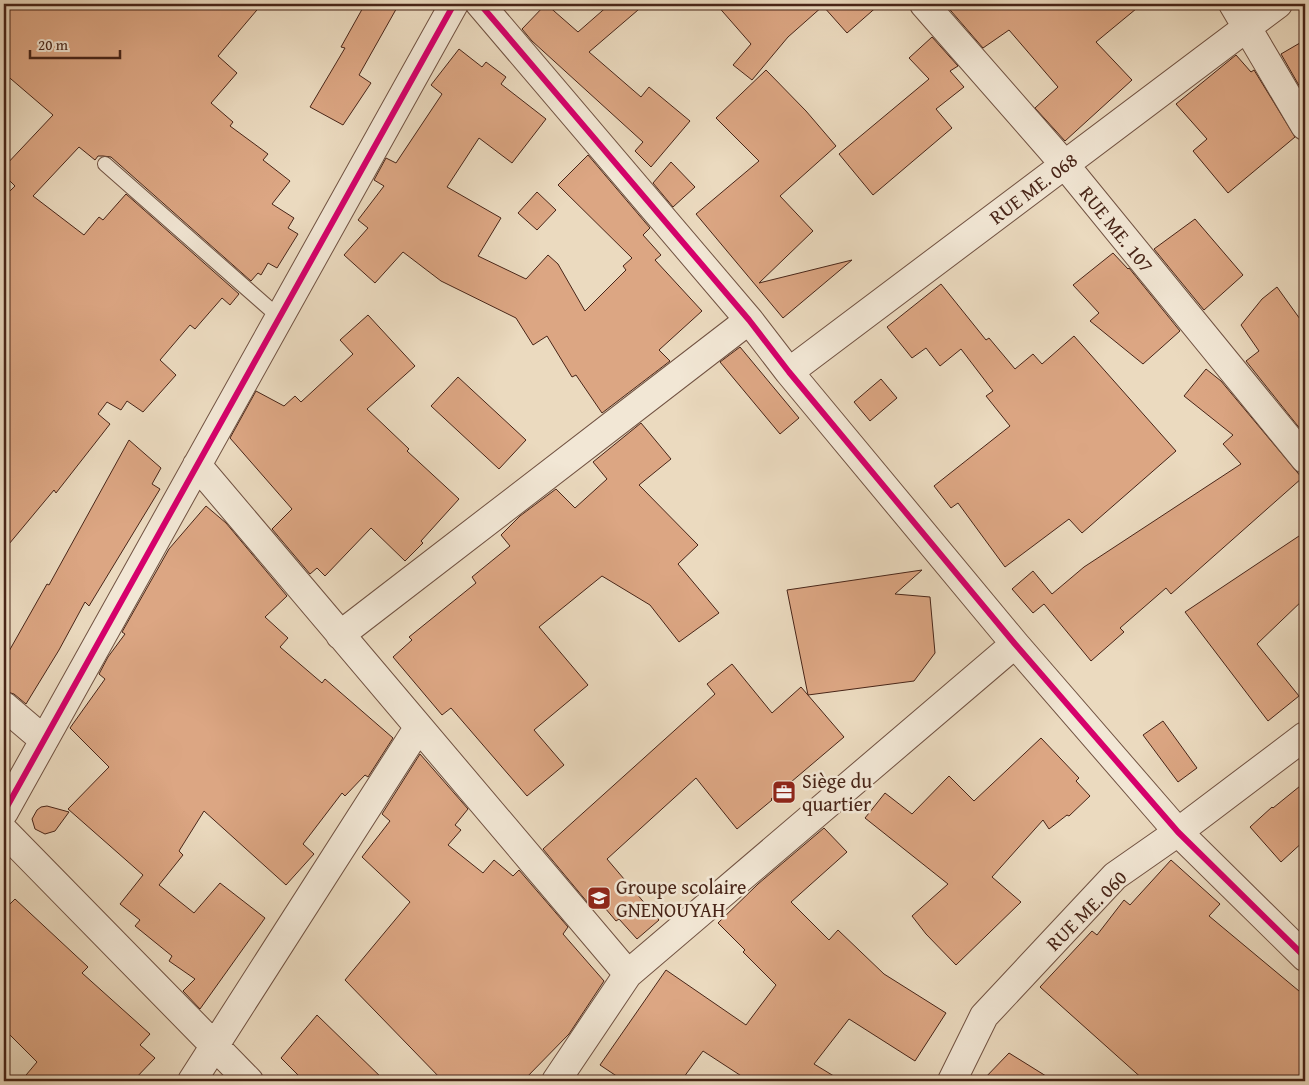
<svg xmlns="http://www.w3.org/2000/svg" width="1309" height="1085" font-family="'Gentium Book Plus',serif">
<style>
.building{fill:#dca683;stroke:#482518}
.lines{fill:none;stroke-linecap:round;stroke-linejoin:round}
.service-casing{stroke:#715242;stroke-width:16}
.minor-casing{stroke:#715242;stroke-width:30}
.service{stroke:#f2e7d5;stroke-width:14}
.minor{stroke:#f2e7d5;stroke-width:28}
.cycleway-casing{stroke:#f2e7d5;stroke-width:9}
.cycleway{stroke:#d6006c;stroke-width:6}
.labels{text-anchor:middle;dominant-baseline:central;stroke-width:5;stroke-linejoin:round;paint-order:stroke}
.street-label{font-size:20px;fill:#482518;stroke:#f2e7d5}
.poi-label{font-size:20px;fill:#482518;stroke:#f2e7d5;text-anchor:start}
</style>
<rect width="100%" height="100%" fill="#ebdabf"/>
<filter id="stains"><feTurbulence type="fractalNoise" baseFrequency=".004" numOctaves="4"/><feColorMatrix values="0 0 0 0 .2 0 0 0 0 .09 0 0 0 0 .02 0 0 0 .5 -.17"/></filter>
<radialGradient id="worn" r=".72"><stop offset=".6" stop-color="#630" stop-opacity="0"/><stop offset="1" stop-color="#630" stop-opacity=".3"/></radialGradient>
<path class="building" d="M4 4H262L218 56 237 73 211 103 233 122 230 126 268 154 263 160 290 181 272 204 294 218 288 228 298 234 277 268 268 263 261 275 258 273 251 281 111 157 103 156H98L95 160 79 147 33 196 84 235 99 217 103 220 126 194 239 294 230 305 222 298 195 329 190 325 160 360 176 375 143 412 127 401 121 410 107 402 98 414 110 424 56 493 54 490 4 550V197L15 186 4 175V167L53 115 4 73Z
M365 4H399L359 75 371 83 343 125 310 107 345 48 341 47Z
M546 4 578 32 610 4H645L589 52 641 97 649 87 690 121 651 167 635 151 643 142 532 41 522 29Z
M716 4H880L847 33 823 6 788 37 752 80 733 65 751 44Z
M945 4H1142L1096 42 1132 80 1065 141 1035 108 1058 87 1009 30 983 48Z
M932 37 958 66 950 71 964 87 936 109 952 128 873 195 839 154 929 79 909 58Z
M1305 40V96L1281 54Z
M459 49 482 67 486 62 506 77 501 84 546 119 512 163 479 138 447 187 501 218 478 256 526 279 548 255 558 264 585 311 626 270 623 266 632 258 558 185 588 155 650 228 643 235 661 255 655 260 702 311 659 350 670 361 602 413 576 375 572 377 547 336 533 345 516 318 441 281 403 252 375 283 344 255 368 228 358 220 384 186 374 180 386 158 396 163 442 94 431 85Z
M1236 55 1251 72 1254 70 1295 137 1228 193 1193 151 1207 139 1176 104Z
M766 70 806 111 836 146 780 196 813 231 759 283 852 260 783 318 696 214 759 161 716 118Z
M671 162 695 187 673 207 653 183Z
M537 192 556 210 537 230 518 213Z
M1195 219 1243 275 1204 310 1154 249Z
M1113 253 1128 269 1129 268 1180 331 1143 364 1090 321 1099 313 1073 285Z
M941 284 986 340 989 338 1015 369 1033 354 1042 364 1074 336 1176 451 1082 533 1069 519 1005 567 958 503 951 508 934 486 1010 426 986 396 993 391 961 349 940 366 926 348 912 358 887 327Z
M1277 287 1305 326V435L1246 361 1259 351 1241 325 1262 299Z
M368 315 415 366 367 409 409 449 407 451 459 499 421 541 423 543 405 561 371 528 325 576 317 568 310 574 272 529 292 509 230 438 256 391 284 406 295 396 301 402 353 354 340 340Z
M740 347 799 418 780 434 720 362Z
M1206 369 1221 381 1302 478 1171 594 1166 588 1120 628 1124 632 1091 661 1044 604 1033 613 1012 589 1033 571 1052 594 1084 567 1241 464 1223 444 1233 435 1184 396Z
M458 377 526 440 499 469 431 406Z
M881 379 897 398 870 421 854 402Z
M641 423 671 459 639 485 698 545 678 564 719 613 679 642 650 605 602 576 539 627 588 685 534 730 564 765 527 796 451 708 442 715 393 657 412 640 409 637 476 583 472 577 510 546 501 535 520 516 556 489 575 508 607 479 593 462Z
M129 440 161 468 152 484 160 489 89 606 85 602 59 650 26 704 14 694 4 691V660L47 584 49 585Z
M206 506 226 523 287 596 265 617 288 638 280 647 322 683 325 679 393 738 368 777 365 775 345 796 342 793 303 844 314 854 286 885 204 811 179 851 183 855 159 885 194 913 220 883 265 918 200 1009 183 991 195 979 169 961 172 956 135 926 140 920 120 904 143 875 68 809 109 767 70 728 105 679 99 674 108 657 125 634 122 632 169 549Z
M1305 532V598L1257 644 1299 696 1268 721 1185 612Z
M922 570 895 594 930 597 935 653 914 681 808 695 787 590Z
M732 664 772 713 801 687 844 737 771 799 772 800 737 829 696 778 607 859 659 920 637 939 619 919 616 921 594 895 588 903 543 849 715 694 707 684Z
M1163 721 1197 768 1178 782 1143 735Z
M1041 738 1079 778 1076 781 1090 796 1069 816 1067 815 1049 829 1043 820 992 877 1021 902 956 965 926 934 912 916 948 884 865 818 885 793 912 814 949 776 974 801Z
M420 754 468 809 455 825 461 830 448 845 483 873 494 860 513 876 519 870 568 927 563 934 604 981 569 1034 523 1081H443L345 980 410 902 362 857 390 821 382 814Z
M1305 782V840L1281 862 1250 827 1272 807 1273 808Z
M47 806 69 812 55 831 45 834 35 829 32 819 37 810 41 807Z
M824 828 847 852 791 902 829 940 838 930 884 974 946 1013 915 1061 849 1019 814 1064 842 1081H749L703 1051 681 1081H624L600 1065 666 970 746 1025 776 985 743 952 745 950 718 923 758 884Z
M1171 860 1220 904 1209 916 1305 996V1081H1145L1040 987 1092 931 1097 935 1124 900 1130 905Z
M15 899 88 967 82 973 150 1034 140 1045 155 1058 133 1081H21L37 1062 4 1029V910Z
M317 1015 385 1081H304L281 1058Z
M1009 1053 1054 1081H982Z"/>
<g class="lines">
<g class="service-casing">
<path id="service" d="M105 164 279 317"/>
</g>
<g class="minor-casing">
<path id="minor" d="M480 4 749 320 789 372 1015 644 1178 832 1305 957
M924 4 1065 165 1305 459
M1233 4 1305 126
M789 372 1278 4
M197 465 628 974
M340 635 749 320
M4 706 44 740
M4 812 454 4
M4 831 249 1081
M192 1081 418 728
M556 1081 628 974 1015 644
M952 1081 984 1016 1115 876 1178 832 1305 736"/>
</g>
<use href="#service" class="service"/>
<use href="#minor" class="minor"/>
<g class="cycleway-casing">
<path id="cycleway" d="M480 4 749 320 789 372 1015 644 1178 832 1305 957
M4 812 454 4"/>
</g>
<use href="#cycleway" class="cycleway"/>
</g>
<defs>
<g id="office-square" transform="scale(1.25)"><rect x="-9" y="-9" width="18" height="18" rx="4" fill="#8f2418" stroke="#f2e7d5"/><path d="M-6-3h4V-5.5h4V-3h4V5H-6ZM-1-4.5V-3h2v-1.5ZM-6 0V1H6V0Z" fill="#fff"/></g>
<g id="school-square" transform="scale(1.25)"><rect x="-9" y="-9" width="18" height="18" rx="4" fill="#8f2418" stroke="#f2e7d5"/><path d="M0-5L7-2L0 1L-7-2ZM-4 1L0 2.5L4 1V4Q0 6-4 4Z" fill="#fff"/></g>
</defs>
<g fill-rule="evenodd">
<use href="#office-square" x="784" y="792"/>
<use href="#school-square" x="599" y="898"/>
</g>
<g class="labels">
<g class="street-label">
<text transform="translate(1033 188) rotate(-37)">RUE ME. 068</text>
<text transform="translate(1117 229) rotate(51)">RUE ME. 107</text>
<text transform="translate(1086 910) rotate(-45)">RUE ME. 060</text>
</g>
<g class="poi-label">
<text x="802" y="780">Siège du<tspan x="802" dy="23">quartier</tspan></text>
<text x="616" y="886">Groupe scolaire<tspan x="616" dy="23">GNENOUYAH</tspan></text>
</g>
</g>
<rect width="1309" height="1085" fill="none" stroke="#ebdabf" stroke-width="20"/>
<rect x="5" y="5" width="1299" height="1075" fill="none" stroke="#482518" stroke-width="2.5"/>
<rect x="10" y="10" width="1289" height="1065" fill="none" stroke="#482518"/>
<path d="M30 50v8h90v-8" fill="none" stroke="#482518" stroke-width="2.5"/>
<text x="38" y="50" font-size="15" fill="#482518" stroke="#f2e7d5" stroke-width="4" paint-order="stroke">20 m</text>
<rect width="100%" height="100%" filter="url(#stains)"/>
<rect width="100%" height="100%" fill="url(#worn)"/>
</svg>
